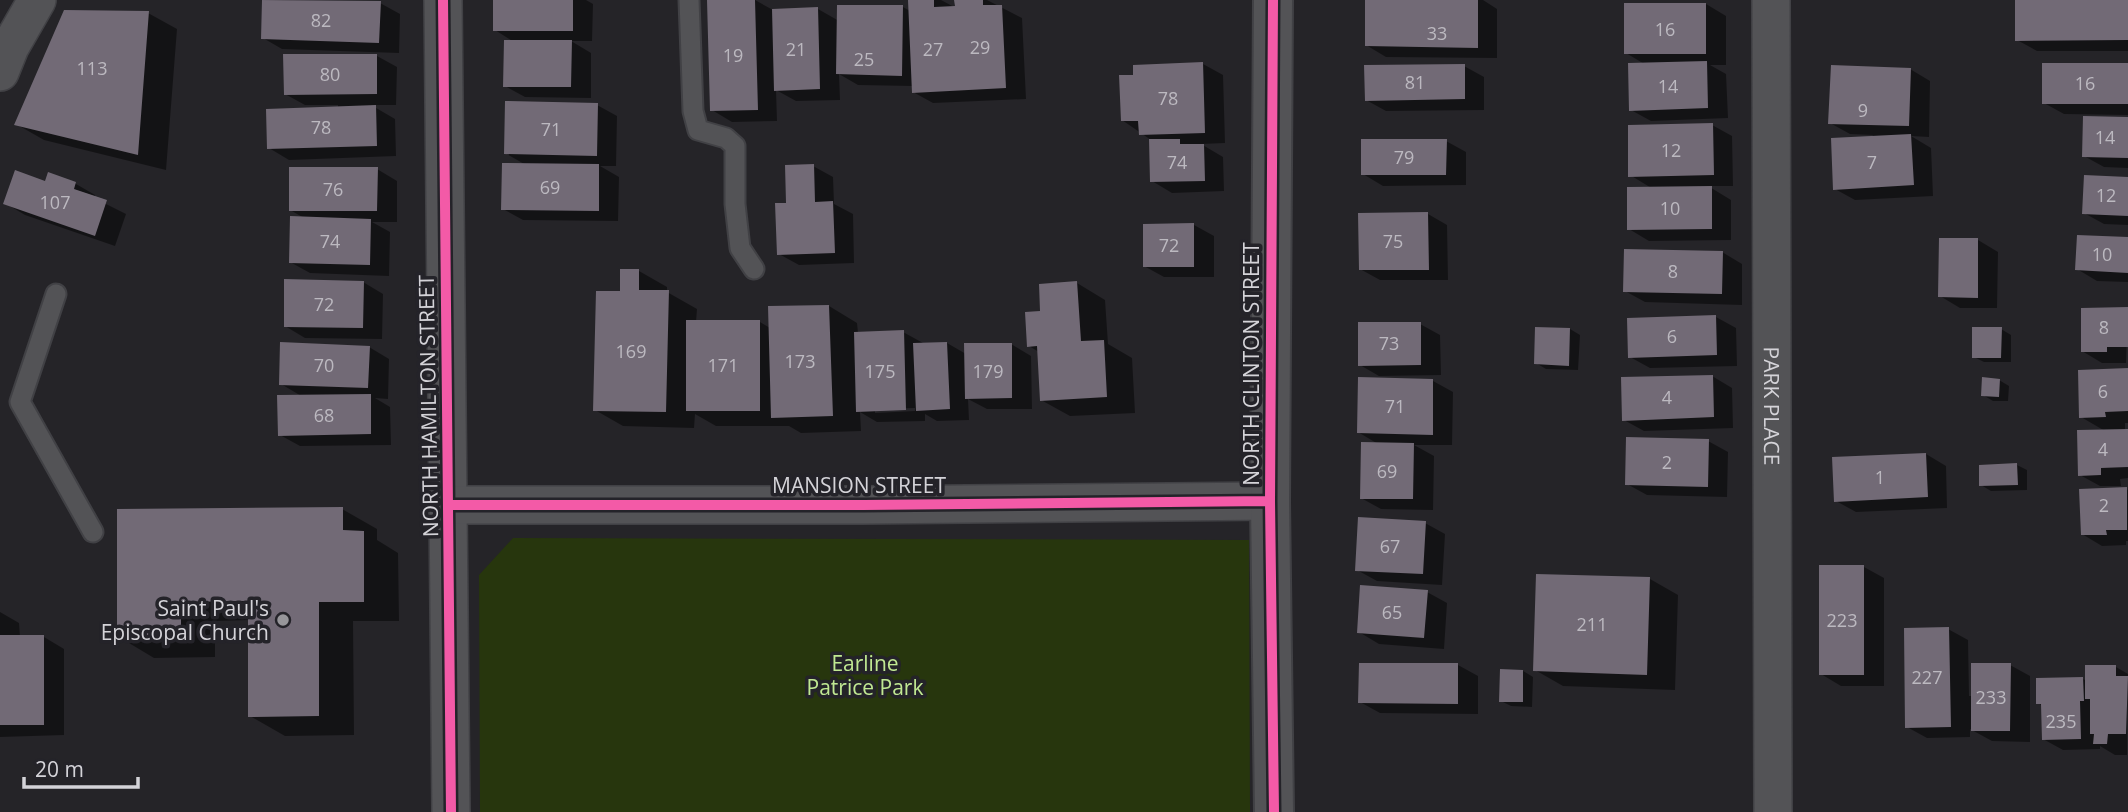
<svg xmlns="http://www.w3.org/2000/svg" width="2128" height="812" font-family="'Open Sans',sans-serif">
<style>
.green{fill:#27360d}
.shadow{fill:#0007;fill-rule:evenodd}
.building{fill:#726a76}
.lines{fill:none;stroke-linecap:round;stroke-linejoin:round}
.service-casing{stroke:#414145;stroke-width:23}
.minor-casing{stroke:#414145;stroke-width:40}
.tertiary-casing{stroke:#414145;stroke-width:42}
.service{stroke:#535356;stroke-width:19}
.minor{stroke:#535356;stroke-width:37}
.tertiary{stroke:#535356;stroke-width:38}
.cycleway-casing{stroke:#242329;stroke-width:15}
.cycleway{stroke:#f35aa7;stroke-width:10}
.poi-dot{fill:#97969a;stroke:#242329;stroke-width:2.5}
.labels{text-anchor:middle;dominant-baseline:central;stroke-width:7;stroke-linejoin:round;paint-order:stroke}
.number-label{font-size:18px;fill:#bcb9c0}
.street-label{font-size:21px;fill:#d4d3d8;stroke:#242329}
.poi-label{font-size:21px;fill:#d4d3d8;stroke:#242329;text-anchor:end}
.park-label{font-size:21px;fill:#c0e892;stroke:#242329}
</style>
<rect width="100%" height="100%" fill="#252428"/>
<path class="green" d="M513 538 1249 540 1250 812H480L479 575Z"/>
<path class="shadow" d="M264 0 380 3 400 14 399 53 282 49 263 38Z
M495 0H586L593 4 592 41H571L591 53V98L525 97 505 86 514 42 495 30Z
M755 0 773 10 818 9 839 21 903 7 910 11 909 0H941L956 8V0H987L1022 18 1026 99 933 103 913 92V86L858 85 839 74 840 100 796 101 776 90 777 121 732 122 712 110 709 1Z
M1367 0H1483L1497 9V58L1386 57 1366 45Z
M2128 1V51H2037L2017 40Z
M1706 4 1726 16V65H1710L1726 74 1728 118 1651 121 1631 110 1646 65 1626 53Z
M148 13 177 29 166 170 44 140 16 124Z
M377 56 397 67 396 105H371L395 119 396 156 289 160 269 148 338 108V105H305L285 94Z
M1203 64 1223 75 1225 143 1201 144 1223 157 1224 191 1172 193 1152 181 1151 140 1122 120Z
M2128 65V115L2064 114 2044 103Z
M1464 66 1484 77V110L1386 111 1366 100Z
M1910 69 1930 81 1929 137 1911 136 1931 148 1933 196 1855 200 1835 189 1873 135 1850 134 1830 123Z
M597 105 617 116 616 166H600L619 177 618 221 523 220 503 209 526 165 505 153Z
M2128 119V168L2104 167 2084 156Z
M1712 125 1732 136 1733 186H1708L1731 200V240L1649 241 1629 229 1653 189 1630 175Z
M1446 141 1466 152V185L1383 186 1363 174Z
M813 166 833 177 834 204 853 214 854 263 799 265 779 254 788 205Z
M377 169 397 181V222H372L390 232 389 276 310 273 290 262 306 219 290 210Z
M49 175 76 184 95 195 94 198 126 214 115 246 25 215 5 203 46 183Z
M2128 179V225L2104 224 2084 213Z
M1428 214 1447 225 1448 280H1380L1360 269Z
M1194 225 1214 236V277H1164L1144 266Z
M2128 239V282L2097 281 2077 269Z
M1978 240 1998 252 1997 308H1960L1940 296Z
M1722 252 1742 264V305L1645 302 1625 291Z
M639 271 667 287V292L697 309 696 322H760L770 328 829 306 857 323 858 333 903 332 923 343H947L966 354 1011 344 1031 356 1032 409H987L968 399 969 420 937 421 925 414V421L877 422 860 412 861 431 801 433 789 426H716L695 414 694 428 623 426 595 410 622 293ZM915 408V411L875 413V409Z
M363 282 383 294 382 339 305 338 285 326Z
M1077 283 1105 300 1108 344 1132 358 1135 413 1070 416 1041 400 1039 352 1029 346 1042 313Z
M2128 309 2126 363H2102L2082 351Z
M1716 317 1736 328 1737 366 1650 368 1630 357Z
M1420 324 1440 335 1441 375 1379 376 1360 365Z
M1570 329 1580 335 1578 370 1546 369 1536 363Z
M2001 329 2011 335V362H1984L1974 357Z
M369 347 389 359 388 399 375 398 390 407 391 445 300 446 280 435 303 397 281 384Z
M2128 370V423H2125V431H2128V478L2120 479 2121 486H2100L2080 475 2105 431 2081 417Z
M1712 376 1732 388 1733 428 1644 431 1624 420Z
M1999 380 2009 386 2008 401H1993L1983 395Z
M1433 381 1453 392 1452 445H1414L1434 456 1433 510 1381 509 1361 498 1378 444 1358 432Z
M1708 441 1728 452 1727 497 1647 495 1627 484Z
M1926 454 1946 466 1947 508 1856 512 1836 501Z
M2017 465 2027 470V490L1991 491 1981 485Z
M2126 489 2128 490V541H2126V545L2102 546 2082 534Z
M342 509 377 529V540L398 553 399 621H353L354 735 285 736 250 716 249 620 215 621V657L154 658 119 637Z
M1425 523 1445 534 1442 585 1377 581 1357 570Z
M1864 567 1884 578V686H1841L1821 674Z
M1650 579 1678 595 1675 690 1563 686 1535 670Z
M1427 592 1447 603 1444 649 1379 644 1359 632Z
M0 612 19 623 20 637H44L64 649V735L0 737Z
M1948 629 1968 640 1969 696H1973L2010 665 2030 676V742L1992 741 1970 729V737L1927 738 1907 727Z
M1458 665 1478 676V714L1380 713 1360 702Z
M2116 667 2128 674 2127 755H2115L2100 746V749L2063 750 2043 739V706L2038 703 2083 679 2087 681Z
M1523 671 1533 677 1532 707 1511 706 1501 701Z"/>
<path class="building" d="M262 0 381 1 379 43 261 39Z
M493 0H573V31H493Z
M707 0H755L758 110 710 111Z
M908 0H934V7L955 6 954 0H983V5H1002L1006 88 912 93Z
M1365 0H1478V48L1365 46Z
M2015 0H2128V40L2015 41Z
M1624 3H1706V54H1624Z
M837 5H903L902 76 836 74Z
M818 7 820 89 774 91 772 9Z
M64 10 149 11 138 155 14 125Z
M504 40H572L571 87H503Z
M283 54H377V94L284 95Z
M1707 61 1708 108 1629 111 1628 63Z
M1203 62 1205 133 1139 135 1138 121H1121L1119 75H1133V65Z
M2042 63H2128V104H2042Z
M1465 64V99L1365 101 1364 65Z
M1831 65 1911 68 1909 126 1828 124Z
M505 101 598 103 597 156 504 154Z
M376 105 377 146 267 149 266 109Z
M2083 116 2128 117V158L2082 157Z
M1713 123 1714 175 1628 177V125Z
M1911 134 1914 185 1833 190 1831 138Z
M1149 139H1180V144H1204L1205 181 1150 182Z
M1361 139H1447L1446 175H1361Z
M502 163 599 164V211L501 210Z
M814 164 815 202 833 201 835 253 777 255 775 203H786L785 165Z
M289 167H378L377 211H289Z
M15 170 45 181 48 172 76 182 74 189 107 200 95 236 3 204Z
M2084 175 2128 177V216L2082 214Z
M1712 186V229L1627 230V187Z
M1428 212 1429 270H1359L1358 213Z
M290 216 371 219 370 265 289 263Z
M1194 223V267H1143V224Z
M2077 235 2128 237V273L2075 270Z
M1939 238H1978V298L1938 297Z
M1624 249 1723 251 1722 294 1623 292Z
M620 269H639V290H669L666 412 593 411 596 291H620Z
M284 279 364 281 363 328 284 327Z
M1077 281 1081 341 1104 340 1107 397 1040 401 1037 346 1027 347 1025 312 1040 311 1039 284Z
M829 305 833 416 771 418 768 306Z
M2128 307V347H2107V352H2081V308Z
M1716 315 1717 355 1628 358 1627 318Z
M686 320H760V411H686Z
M1358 322H1421V365L1358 366Z
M1535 327 1570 328 1569 366 1534 364Z
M1972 327H2002L2001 358H1972Z
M904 330 906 410 856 412 854 332Z
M280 342 370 346 368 388 279 385Z
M947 342 950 409 916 411 913 343Z
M964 343H1012V398L965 399Z
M2128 368V411L2105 412 2106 417 2079 418 2078 370Z
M1713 375 1714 417 1622 421 1621 377Z
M1358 377 1433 379V435L1357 433Z
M1982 377 2000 379 1999 397 1981 396Z
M371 394V434L278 436 277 395Z
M2128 429V467L2101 468V475L2078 476 2077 430Z
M1626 437 1709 439 1708 487 1625 485Z
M1361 442 1414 443 1413 499H1360Z
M1926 453 1928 497 1834 502 1832 457Z
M2017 463 2018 485 1979 486V465Z
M2127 487V530H2106L2107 535H2081L2079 489Z
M343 507V530L364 531V602H319V716L248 717V601L181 602V638H117V509Z
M1358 517 1426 521 1423 574 1355 571Z
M1819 565H1864V675H1819Z
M1536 574 1650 577 1647 675 1533 671Z
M1360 585 1428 590 1424 638 1357 633Z
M1949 627 1951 727 1905 728 1904 628Z
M0 635H44V725H0Z
M1359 663H1458V704L1358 703Z
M1971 663H2011L2010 731H1971Z
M2085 665H2116V676H2128L2126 734H2108L2107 744H2093L2094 734H2090V699H2085Z
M1500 669 1523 670V702H1499Z
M2083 677 2084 701H2080L2081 739 2042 740 2041 704H2036V678Z"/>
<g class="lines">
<g class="service-casing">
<path id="service" d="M689 0 693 111 698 130 726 138 735 146V204L740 248 754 269
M56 294 20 402 93 532"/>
</g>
<g class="minor-casing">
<g id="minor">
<path d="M443 0 451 812"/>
<path id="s1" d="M1771 0 1773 812"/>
<path d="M0 72 10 47 37 0"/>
<path d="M448 505H864L1270 501"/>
</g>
</g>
<g class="tertiary-casing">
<path id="tertiary" d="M1273 0 1270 501 1274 812"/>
</g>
<use href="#service" class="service"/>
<use href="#minor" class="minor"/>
<use href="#tertiary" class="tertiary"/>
<g class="cycleway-casing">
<path id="cycleway" d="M443 0 451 812
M1273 0 1270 501 1274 812
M448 505H864L1270 501"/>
</g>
<use href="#cycleway" class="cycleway"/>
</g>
<circle class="poi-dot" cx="283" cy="620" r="7"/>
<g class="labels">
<g class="number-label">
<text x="321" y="20">82</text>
<text x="1665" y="29">16</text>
<text x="1437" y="33">33</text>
<text x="980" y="47">29</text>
<text x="796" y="49">21</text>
<text x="933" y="49">27</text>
<text x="733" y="55">19</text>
<text x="864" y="59">25</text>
<text x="92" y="68">113</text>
<text x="330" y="74">80</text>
<text x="1415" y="82">81</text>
<text x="2085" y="83">16</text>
<text x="1668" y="86">14</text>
<text x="1168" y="98">78</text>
<text x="1863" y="110">9</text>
<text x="321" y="127">78</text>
<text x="551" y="129">71</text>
<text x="2105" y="137">14</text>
<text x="1671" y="150">12</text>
<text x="1404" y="157">79</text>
<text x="1177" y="162">74</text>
<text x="1872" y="162">7</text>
<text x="550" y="187">69</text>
<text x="333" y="189">76</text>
<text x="2106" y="195">12</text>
<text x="55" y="202">107</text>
<text x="1670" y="208">10</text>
<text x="330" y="241">74</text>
<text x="1393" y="241">75</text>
<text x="1169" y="245">72</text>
<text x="2102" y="254">10</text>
<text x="1673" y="271">8</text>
<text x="324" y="304">72</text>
<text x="2104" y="327">8</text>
<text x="1672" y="336">6</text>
<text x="1389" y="343">73</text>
<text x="631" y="351">169</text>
<text x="800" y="361">173</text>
<text x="324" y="365">70</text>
<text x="723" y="365">171</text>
<text x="880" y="371">175</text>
<text x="988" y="371">179</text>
<text x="2103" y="391">6</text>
<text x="1667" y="397">4</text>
<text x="1395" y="406">71</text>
<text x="324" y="415">68</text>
<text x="2103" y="449">4</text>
<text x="1667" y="462">2</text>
<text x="1387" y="471">69</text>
<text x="1880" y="477">1</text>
<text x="2104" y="505">2</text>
<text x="1390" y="546">67</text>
<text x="1392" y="612">65</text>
<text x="1842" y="620">223</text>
<text x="1592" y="624">211</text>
<text x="1927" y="677">227</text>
<text x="1991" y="697">233</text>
<text x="2061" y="721">235</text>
</g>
<g class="street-label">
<text transform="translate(1251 364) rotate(-90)">NORTH CLINTON STREET</text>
<text transform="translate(428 406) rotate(-91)">NORTH HAMILTON STREET</text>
<text stroke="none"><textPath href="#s1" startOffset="406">PARK PLACE</textPath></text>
<text x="859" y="485">MANSION STREET</text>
</g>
<g class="poi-label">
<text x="269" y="608">Saint Paul's<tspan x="269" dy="24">Episcopal Church</tspan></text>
</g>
<g class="park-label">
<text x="865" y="663">Earline<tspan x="865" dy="24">Patrice Park</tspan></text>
</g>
</g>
<path d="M24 777v10h114v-10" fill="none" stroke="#d4d3d8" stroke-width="3.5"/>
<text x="35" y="777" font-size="21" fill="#d4d3d8" stroke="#242329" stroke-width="5" paint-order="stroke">20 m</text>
</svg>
